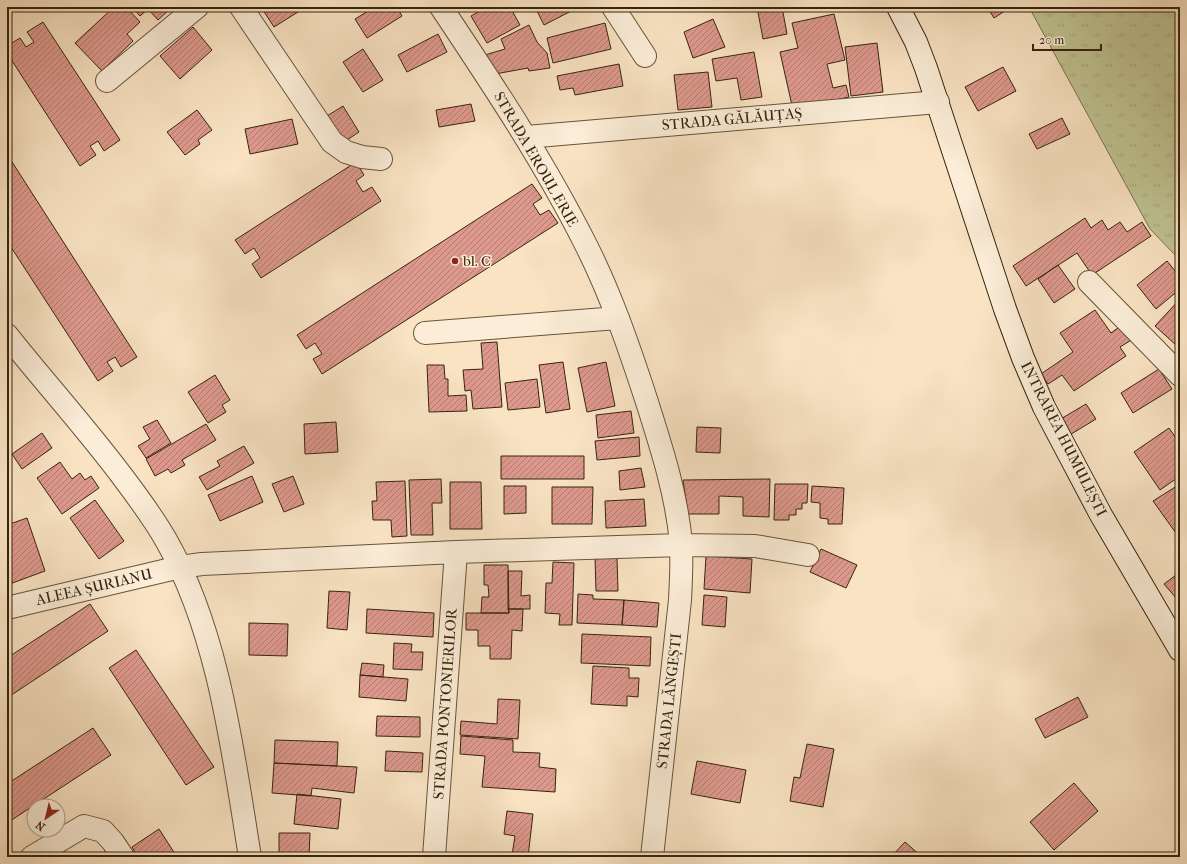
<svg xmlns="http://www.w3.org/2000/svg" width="1187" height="864" font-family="'IM FELL French Canon',serif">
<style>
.grass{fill:url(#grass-tufts);stroke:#7b7450}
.building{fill:url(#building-hatch);stroke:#36240e}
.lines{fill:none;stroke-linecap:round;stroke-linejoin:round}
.street-casing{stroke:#67543b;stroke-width:24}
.secondary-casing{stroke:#36240e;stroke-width:24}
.street{stroke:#fbedd8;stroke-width:22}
.secondary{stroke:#fbedd8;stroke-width:22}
.poi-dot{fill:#8f2418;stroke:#fbedd8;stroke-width:1.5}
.labels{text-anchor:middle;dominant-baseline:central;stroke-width:3;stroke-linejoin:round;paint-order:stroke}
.street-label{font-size:15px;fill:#36240e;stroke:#fbedd8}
.poi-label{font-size:15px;fill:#36240e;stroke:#fbedd8;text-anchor:start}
</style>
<defs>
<pattern id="grass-tufts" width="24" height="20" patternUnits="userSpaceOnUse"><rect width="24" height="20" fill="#c0c392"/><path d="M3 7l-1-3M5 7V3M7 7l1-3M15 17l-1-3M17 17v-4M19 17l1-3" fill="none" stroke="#a6a77d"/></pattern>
<pattern id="building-hatch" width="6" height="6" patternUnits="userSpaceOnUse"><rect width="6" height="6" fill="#de998e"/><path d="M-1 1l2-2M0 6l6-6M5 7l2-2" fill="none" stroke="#b57d72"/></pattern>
</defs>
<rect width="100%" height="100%" fill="#f9e3c3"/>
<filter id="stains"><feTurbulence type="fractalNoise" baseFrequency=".005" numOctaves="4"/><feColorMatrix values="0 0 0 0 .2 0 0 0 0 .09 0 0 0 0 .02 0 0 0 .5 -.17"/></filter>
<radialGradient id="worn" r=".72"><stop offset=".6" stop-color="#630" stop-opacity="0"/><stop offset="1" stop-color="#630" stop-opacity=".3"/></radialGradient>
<path class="grass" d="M1029 7H1180V260L1150 229Z"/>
<path class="building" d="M114 7H126L140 22 127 34 133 41 102 71 75 43Z
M132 7H172L158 20 148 9 140 16Z
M254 7H264L257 11Z
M268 7H306L274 27 263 10Z
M375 7H397L402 16 367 38 355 19Z
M487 7H510L520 25 487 43 471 16Z
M535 7H579L544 25Z
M634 7H643L636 11Z
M757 7H782L787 34 763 39Z
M987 7H1011L994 18Z
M834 14 845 60 827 64 833 88 846 85 849 97 793 110 780 52 798 48 792 23Z
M713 19 725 47 693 58 684 32Z
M43 22 120 140 104 151 98 141 90 146 96 155 80 166 7 53V46L20 38 26 47 34 42 27 32Z
M605 23 611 49 553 63 547 38Z
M529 25 537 42 547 53 550 68 529 71 528 68 495 74 485 55 505 49 501 39Z
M193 27 212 50 180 79 160 56Z
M438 34 447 52 407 72 398 55Z
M877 43 883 92 851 96 845 47Z
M363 49 383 80 363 92 343 62Z
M754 52 762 97 741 100 737 78 716 81 712 59Z
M619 64 623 86 575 95 573 88 560 90 557 76Z
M1003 67 1016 91 978 111 965 87Z
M708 72 712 107 678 110 674 75Z
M471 104 475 121 439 127 436 110Z
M343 106 359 132 344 142 327 116Z
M197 110 212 130 198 140 200 144 185 155 167 132Z
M1062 118 1070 134 1037 149 1029 134Z
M292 119 298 144 250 154 245 129Z
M7 154 137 357 121 367 115 357 107 362 113 371 98 381 7 241Z
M356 162 364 175 356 181 363 192 372 187 381 201 261 278 252 264 260 258 254 248 245 254 235 240Z
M532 184 542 198 533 204 540 215 549 210 558 223 322 374 313 359 322 354 315 343 306 349 297 335Z
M1085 218 1091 228 1102 220 1108 230 1120 222 1127 232 1142 222 1151 236 1092 275 1077 253 1026 286 1013 266Z
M1167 261 1180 277V289L1156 309 1137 285Z
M1058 265 1075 289 1054 303 1038 279Z
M1180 299V340L1176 345 1155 326Z
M1095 310 1111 333 1122 325 1133 339 1120 347 1126 356 1074 391 1062 375 1048 384 1041 374 1073 352 1060 333Z
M497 342 502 407 473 409 471 390 465 391 463 370 483 369 481 343Z
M563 362 570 409 546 413 539 365Z
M606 362 615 406 587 412 578 368Z
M427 365H444L445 379H448V396L466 395 467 411 429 412Z
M1159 369 1172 389 1133 413 1121 393Z
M215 375 230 400 222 405 226 412 208 423 188 392Z
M537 379 540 407 508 410 505 383Z
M1086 404 1096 419 1068 436 1059 420Z
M631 411 634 433 598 438 596 415Z
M157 420 171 443 146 458 138 446 150 439 143 427Z
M336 422 338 452 305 454 304 424Z
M206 424 216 440 182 460 185 465 171 473 168 469 155 476 146 459Z
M697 427 721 428 720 453 696 452Z
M1169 428 1180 444V455L1178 457 1180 460V476L1160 490 1134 452Z
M42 433 52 448 22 469 12 454Z
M639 437 640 456 597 460 595 441Z
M244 446 254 463 207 490 199 477 220 466 217 461Z
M501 456H584V479H501Z
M60 462 72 479 80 473 85 480 91 476 99 488 62 514 37 478Z
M641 468 645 487 620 490 619 471Z
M252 476 263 502 220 521 208 495Z
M293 476 304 504 284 512 272 484Z
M441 479 442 503H432L433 535H411L409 480Z
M770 479 769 517 743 516V497L719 496V514H688L683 480Z
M405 481 407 536 392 537 391 520H373L372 501H377L376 482Z
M450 482H481L482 529H450Z
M775 484H808L807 503H802V509H796V515H789V520H774Z
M1180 484V535L1178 536 1153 501Z
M504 486H526V513L504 514Z
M812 486 844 488 842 524H828V519L820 518V503L811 502Z
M552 487H593L592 524H552Z
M644 499 646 526 606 528 605 501Z
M95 500 124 541 99 559 70 518Z
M27 518 45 571 7 585V525Z
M821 549 857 565 846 588 810 572Z
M706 556 752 559 750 593 704 589Z
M595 558H617L618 591H596Z
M553 562 574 563 572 625H559L560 614 545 613 546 583H552Z
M484 565H508L509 613H481L482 597H489L488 585H484Z
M508 571H522L521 596 530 595V609H508Z
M1180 572V597L1177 599 1164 584Z
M329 591 350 592 347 630 327 628Z
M578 594 593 595V599L624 600 622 625 577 623Z
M704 595 727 597 725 627 702 625Z
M624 600 659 603 657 627 622 625Z
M90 604 108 631 7 698V658Z
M367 609 434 613 433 637 366 633Z
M508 609H523L522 631 512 630 511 659H490V646H478V630H466V613H509Z
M249 623 288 624 287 656 249 655Z
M582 634 651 637 650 666 581 663Z
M394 643 412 644 411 652H423L422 670 393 669Z
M136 650 214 767 186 785 109 668Z
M362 663 384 665 383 677 360 675Z
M593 666 629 668V678H639L638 697 627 696V706L591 704Z
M360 675 408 679 406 701 359 697Z
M1078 697 1088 717 1045 738 1035 719Z
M498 699 520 700 518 739 460 735 461 721 497 724Z
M377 716 420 717V737L376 736Z
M93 728 111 755 7 823V784Z
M461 736 513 740V752L540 753 539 767 556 769 555 792 482 787 485 756 460 754Z
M275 740 338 742 337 766 274 763Z
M807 744 834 749 823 807 790 801 794 777 800 778Z
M386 751 423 753 422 772 385 771Z
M697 761 746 770 740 803 691 794Z
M274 763 357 767 354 793 312 788 311 796 272 793Z
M1074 783 1098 811 1054 850 1030 822Z
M297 794 341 799 338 829 294 824Z
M507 811 533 814 528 857 512 855 515 836 504 834Z
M159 829 177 857H138L132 847Z
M279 833H310L309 857H279Z
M905 842 922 857H891Z"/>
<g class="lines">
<g class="street-casing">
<path id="street" d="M241 7 332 142 346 152 362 157 381 159
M441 7C493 85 545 163 587 247 611 295 629 347 646 399 661 446 677 495 681 544 682 563 681 581 680 600L652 857
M613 7 645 56
M107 81 197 7
M526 137 938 102
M1089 282 1180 375
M425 333 618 318
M7 335C46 384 88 430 125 480 140 500 154 519 166 540 219 633 233 753 250 857
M7 608 180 567 202 564 456 552 681 545 755 546 808 555
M32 857 84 826 103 831 113 842 123 857
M434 857 456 552"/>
</g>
<g class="secondary-casing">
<path id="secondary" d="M898 7 916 42 926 68 1005 309 1023 358 1044 407 1101 515 1180 650"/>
</g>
<use href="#street" class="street"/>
<use href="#secondary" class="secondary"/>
</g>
<circle class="poi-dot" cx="455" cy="261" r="4"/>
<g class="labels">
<g class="street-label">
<text transform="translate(732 119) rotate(-5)">STRADA GĂLĂUȚAȘ</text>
<text transform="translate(536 159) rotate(60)">STRADA EROUL ERIE</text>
<text transform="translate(1064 439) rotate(63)">INTRAREA HUMULEȘTI</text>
<text transform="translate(94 587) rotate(-13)">ALEEA ȘURIANU</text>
<text transform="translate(669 701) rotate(-84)">STRADA LĂNGEȘTI</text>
<text transform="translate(445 704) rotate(-86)">STRADA PONTONIERILOR</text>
</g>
<g class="poi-label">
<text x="463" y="261">bl. C</text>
</g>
</g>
<rect width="1187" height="864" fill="none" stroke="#f9e3c3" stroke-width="24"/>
<rect x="8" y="8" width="1171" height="848" fill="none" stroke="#36240e" stroke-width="2"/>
<rect x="12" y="12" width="1163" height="840" fill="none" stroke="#36240e"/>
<g transform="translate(46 818) rotate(215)"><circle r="19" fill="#fbedd8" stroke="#ac9d87"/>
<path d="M0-3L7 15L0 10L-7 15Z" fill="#8f2418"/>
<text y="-6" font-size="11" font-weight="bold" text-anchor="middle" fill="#36240e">N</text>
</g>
<path d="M1033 44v6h68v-6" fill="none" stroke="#36240e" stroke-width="2"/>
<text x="1039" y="44" font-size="12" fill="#36240e" stroke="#fbedd8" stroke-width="3" paint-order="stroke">20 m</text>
<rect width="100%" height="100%" filter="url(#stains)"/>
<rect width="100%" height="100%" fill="url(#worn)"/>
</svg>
